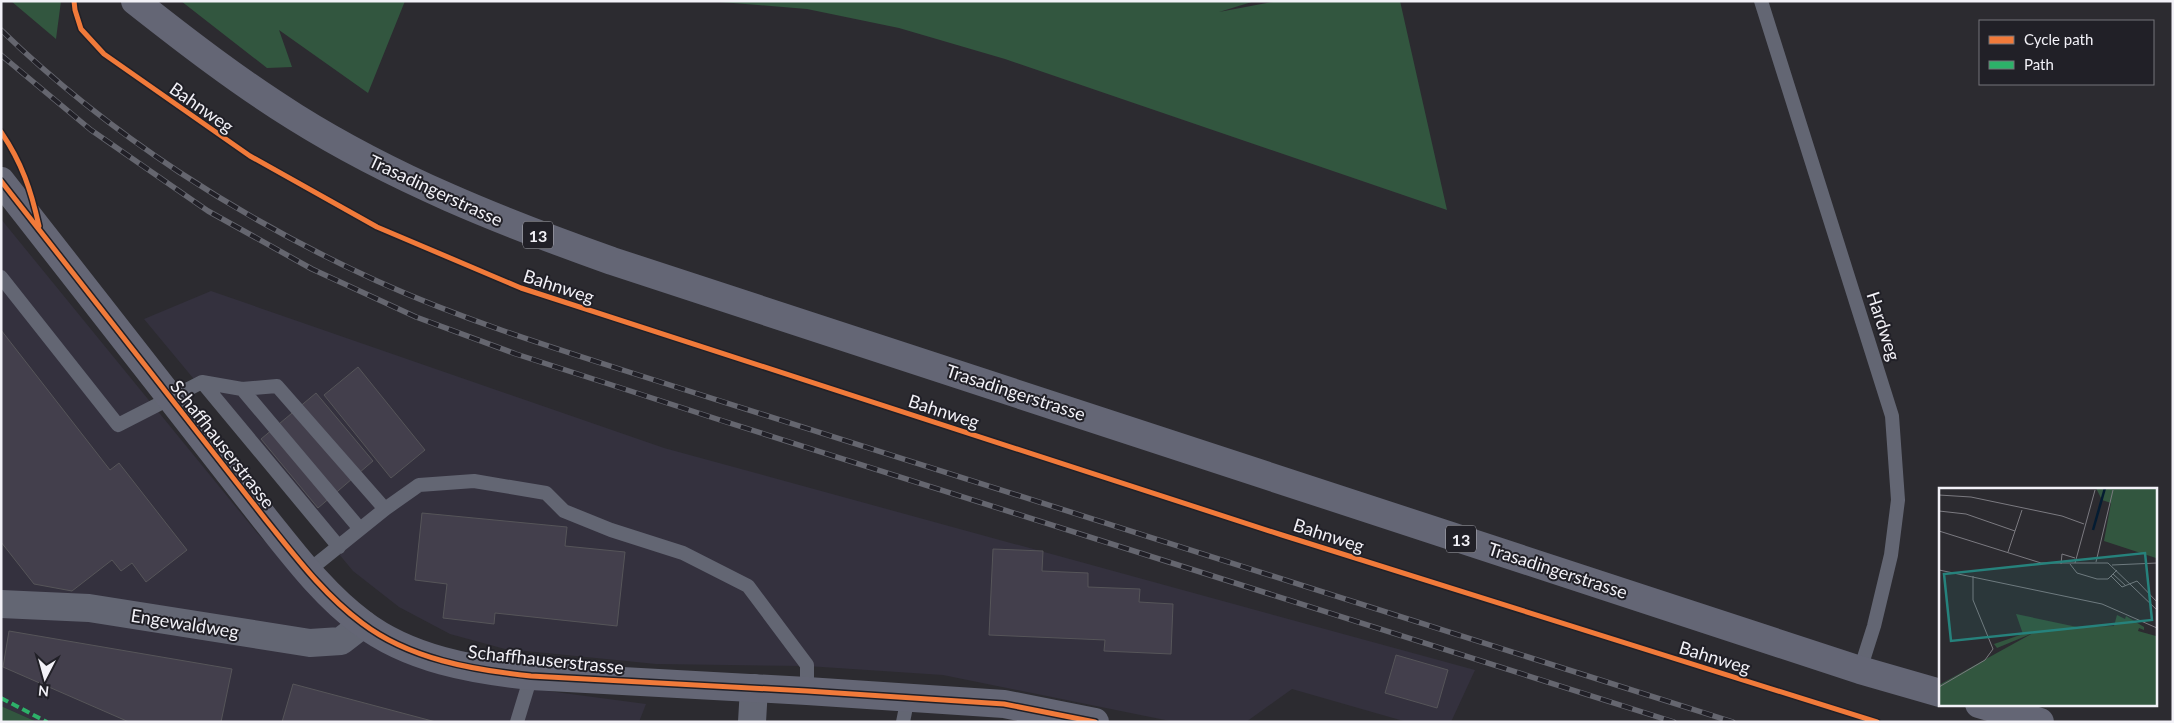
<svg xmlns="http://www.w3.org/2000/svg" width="2174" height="723" font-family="Lato,sans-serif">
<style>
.built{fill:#34313e}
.green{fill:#32563f}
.building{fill:#433f4c;stroke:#565559}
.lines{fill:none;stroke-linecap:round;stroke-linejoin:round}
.lane{stroke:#636673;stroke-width:14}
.street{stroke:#636673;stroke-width:28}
.primary{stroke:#646675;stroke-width:28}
.rail-casing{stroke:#65666f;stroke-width:5.5}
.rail{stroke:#212027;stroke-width:4;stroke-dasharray:11;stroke-linecap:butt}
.quiet{stroke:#2db169;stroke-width:4;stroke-dasharray:8 4;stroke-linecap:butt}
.cycleway-casing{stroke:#212027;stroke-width:8}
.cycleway{stroke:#f17a3a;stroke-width:5}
.labels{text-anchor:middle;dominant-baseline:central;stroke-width:4;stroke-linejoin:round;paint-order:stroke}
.shield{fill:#212027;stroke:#b3b2b9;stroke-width:1}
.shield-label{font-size:16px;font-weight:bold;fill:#f2f1f7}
.street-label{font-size:18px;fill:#f2f1f7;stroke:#212027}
.inset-river{fill:none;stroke:#041c32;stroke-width:2.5}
.inset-road{fill:none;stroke:#7b7a80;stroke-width:1}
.view{fill:#26827c;fill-opacity:0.15;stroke:#26827c;stroke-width:2.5}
.inset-edge{fill:none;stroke:#f2f1f7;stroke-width:2.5}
</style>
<rect width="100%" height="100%" fill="#2c2b30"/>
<path class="built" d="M1 219 258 534 330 611 487 683 646 704 639 722H37L1 706Z
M211 291 664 448 1475 670 1451 722H1407L1292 689 1246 722H1175L943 675 807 666 656 664 505 649 450 634 399 607 353 571 144 319Z"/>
<path class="green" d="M11 1H61L56 39Z
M181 1H405L368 93 279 30 292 67 267 68Z
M708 1H1255L1219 12 1278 1H1400L1447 210 1005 59 899 28 807 9Z
M1 706 37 722H1Z"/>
<path class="building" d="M1 330 110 470 119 463 187 550 146 582 132 563 121 571 112 560 72 591 34 584 1 542Z
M358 367 425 450 391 478 324 395Z
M316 393 373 461 318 508 261 439Z
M422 513 567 527 565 546 625 552 617 626 495 613 494 624 443 618 447 584 415 580Z
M993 549 1043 551 1042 571 1088 573V587L1140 589 1139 602 1173 604 1171 654 1104 651 1105 640 989 635Z
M9 631 232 669 221 722H129L3 667Z
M1396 655 1448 670 1437 708 1385 693Z
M293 684 436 722H282Z"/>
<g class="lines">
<path class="lane" d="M1761 1 1892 416 1898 500 1891 555 1874 626 1860 670
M1 277 118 425 202 382 242 389 277 386 385 509
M202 382 339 547
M242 389 360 529
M308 571 385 509 419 485 474 481 546 493 564 511 611 530 683 553 748 586 807 665V691
M517 722 531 676
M903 722 908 697"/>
<path class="street" d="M1 604 89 608 310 643 341 641 363 624
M752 722 754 688"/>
<path class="primary" d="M135 1C187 42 239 82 295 117 394 179 502 222 612 261L1860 670 1940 693
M1 181 266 520C295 556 324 595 362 623 409 659 473 670 531 676L807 691 1004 704 1095 722
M1979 704 2040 722"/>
<g class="rail-casing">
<path id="rail" d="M1 30C109 135 241 219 377 281 459 318 544 345 629 372L1733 722
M1 55 91 130 208 211 312 269 416 317 516 354 720 420 1674 722"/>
</g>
<use href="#rail" class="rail"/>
<path class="quiet" d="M1 698 47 722"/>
<g class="cycleway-casing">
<path id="cycleway" d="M74 1 75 10 81 29 104 54 250 156 377 227 521 288 1282 535 1877 722
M1 132C22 163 31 190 39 226
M1 181 266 520C295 556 324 595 362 623 409 659 473 670 531 676L807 691 1004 704 1095 722"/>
</g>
<use href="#cycleway" class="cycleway"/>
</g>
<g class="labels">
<g class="shield">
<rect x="523" y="221.5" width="30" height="27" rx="4"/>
<rect x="1446" y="525.5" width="30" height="27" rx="4"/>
</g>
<g class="shield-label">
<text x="538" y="235">13</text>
<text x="1461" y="539">13</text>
</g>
<g class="street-label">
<text transform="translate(202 107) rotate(35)">Bahnweg</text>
<text transform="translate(436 190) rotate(25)">Trasadingerstrasse</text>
<text transform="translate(559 286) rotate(18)">Bahnweg</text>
<text transform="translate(1884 326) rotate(72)">Hardweg</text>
<text transform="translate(1016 392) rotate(18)">Trasadingerstrasse</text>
<text transform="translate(944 411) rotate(18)">Bahnweg</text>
<text transform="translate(223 444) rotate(52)">Schaffhauserstrasse</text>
<text transform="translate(1329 535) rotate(18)">Bahnweg</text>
<text transform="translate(1558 570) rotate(18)">Trasadingerstrasse</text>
<text transform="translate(185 623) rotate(9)">Engewaldweg</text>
<text transform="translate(1715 657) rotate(17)">Bahnweg</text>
<text transform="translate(546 659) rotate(6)">Schaffhauserstrasse</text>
</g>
</g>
<g transform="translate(1939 488)">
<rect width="218" height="218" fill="#2c2b30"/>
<path d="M157 0H217V70L165 53 172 15 163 12ZM77 126 138 139 175 138 178 127 186 131 187 128 205 139V142L200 140 199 143 217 148V217H0V197L94 145 58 160 55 156 84 146Z" fill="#32563f"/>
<path class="inset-river" d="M154 42 166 0"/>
<path class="inset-road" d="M0 7 32 9 123 28 145 36M0 23 27 26 76 43M0 43 102 75H169L218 122M69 64 83 22M157 74 174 2M136 75 156 2M122 76 123 66 136 70M131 76 138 85 158 91H169L178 82M173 77 218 75M0 82 163 116 218 140M174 86 187 98M172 88 183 99 198 93 218 114M0 199 46 172 54 161 34 112V88"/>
<path class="view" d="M206 65 213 132 12 153 5 86Z"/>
<rect width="218" height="218" class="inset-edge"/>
</g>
<rect width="2174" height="723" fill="none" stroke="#f2f1f7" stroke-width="5"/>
<rect x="1979" y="20" width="175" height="65" fill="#212027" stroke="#75747a"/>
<rect x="1989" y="36" width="25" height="8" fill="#f17a3a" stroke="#75747a"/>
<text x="2024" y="45" font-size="15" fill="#f2f1f7">Cycle path</text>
<rect x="1989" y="61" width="25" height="8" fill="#2db169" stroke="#75747a"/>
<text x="2024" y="70" font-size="15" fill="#f2f1f7">Path</text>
<g transform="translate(45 678) rotate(186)" stroke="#212027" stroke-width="4" paint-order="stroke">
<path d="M0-4L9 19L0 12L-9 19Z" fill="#f2f1f7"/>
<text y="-8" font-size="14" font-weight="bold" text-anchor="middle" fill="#f2f1f7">N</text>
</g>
</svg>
